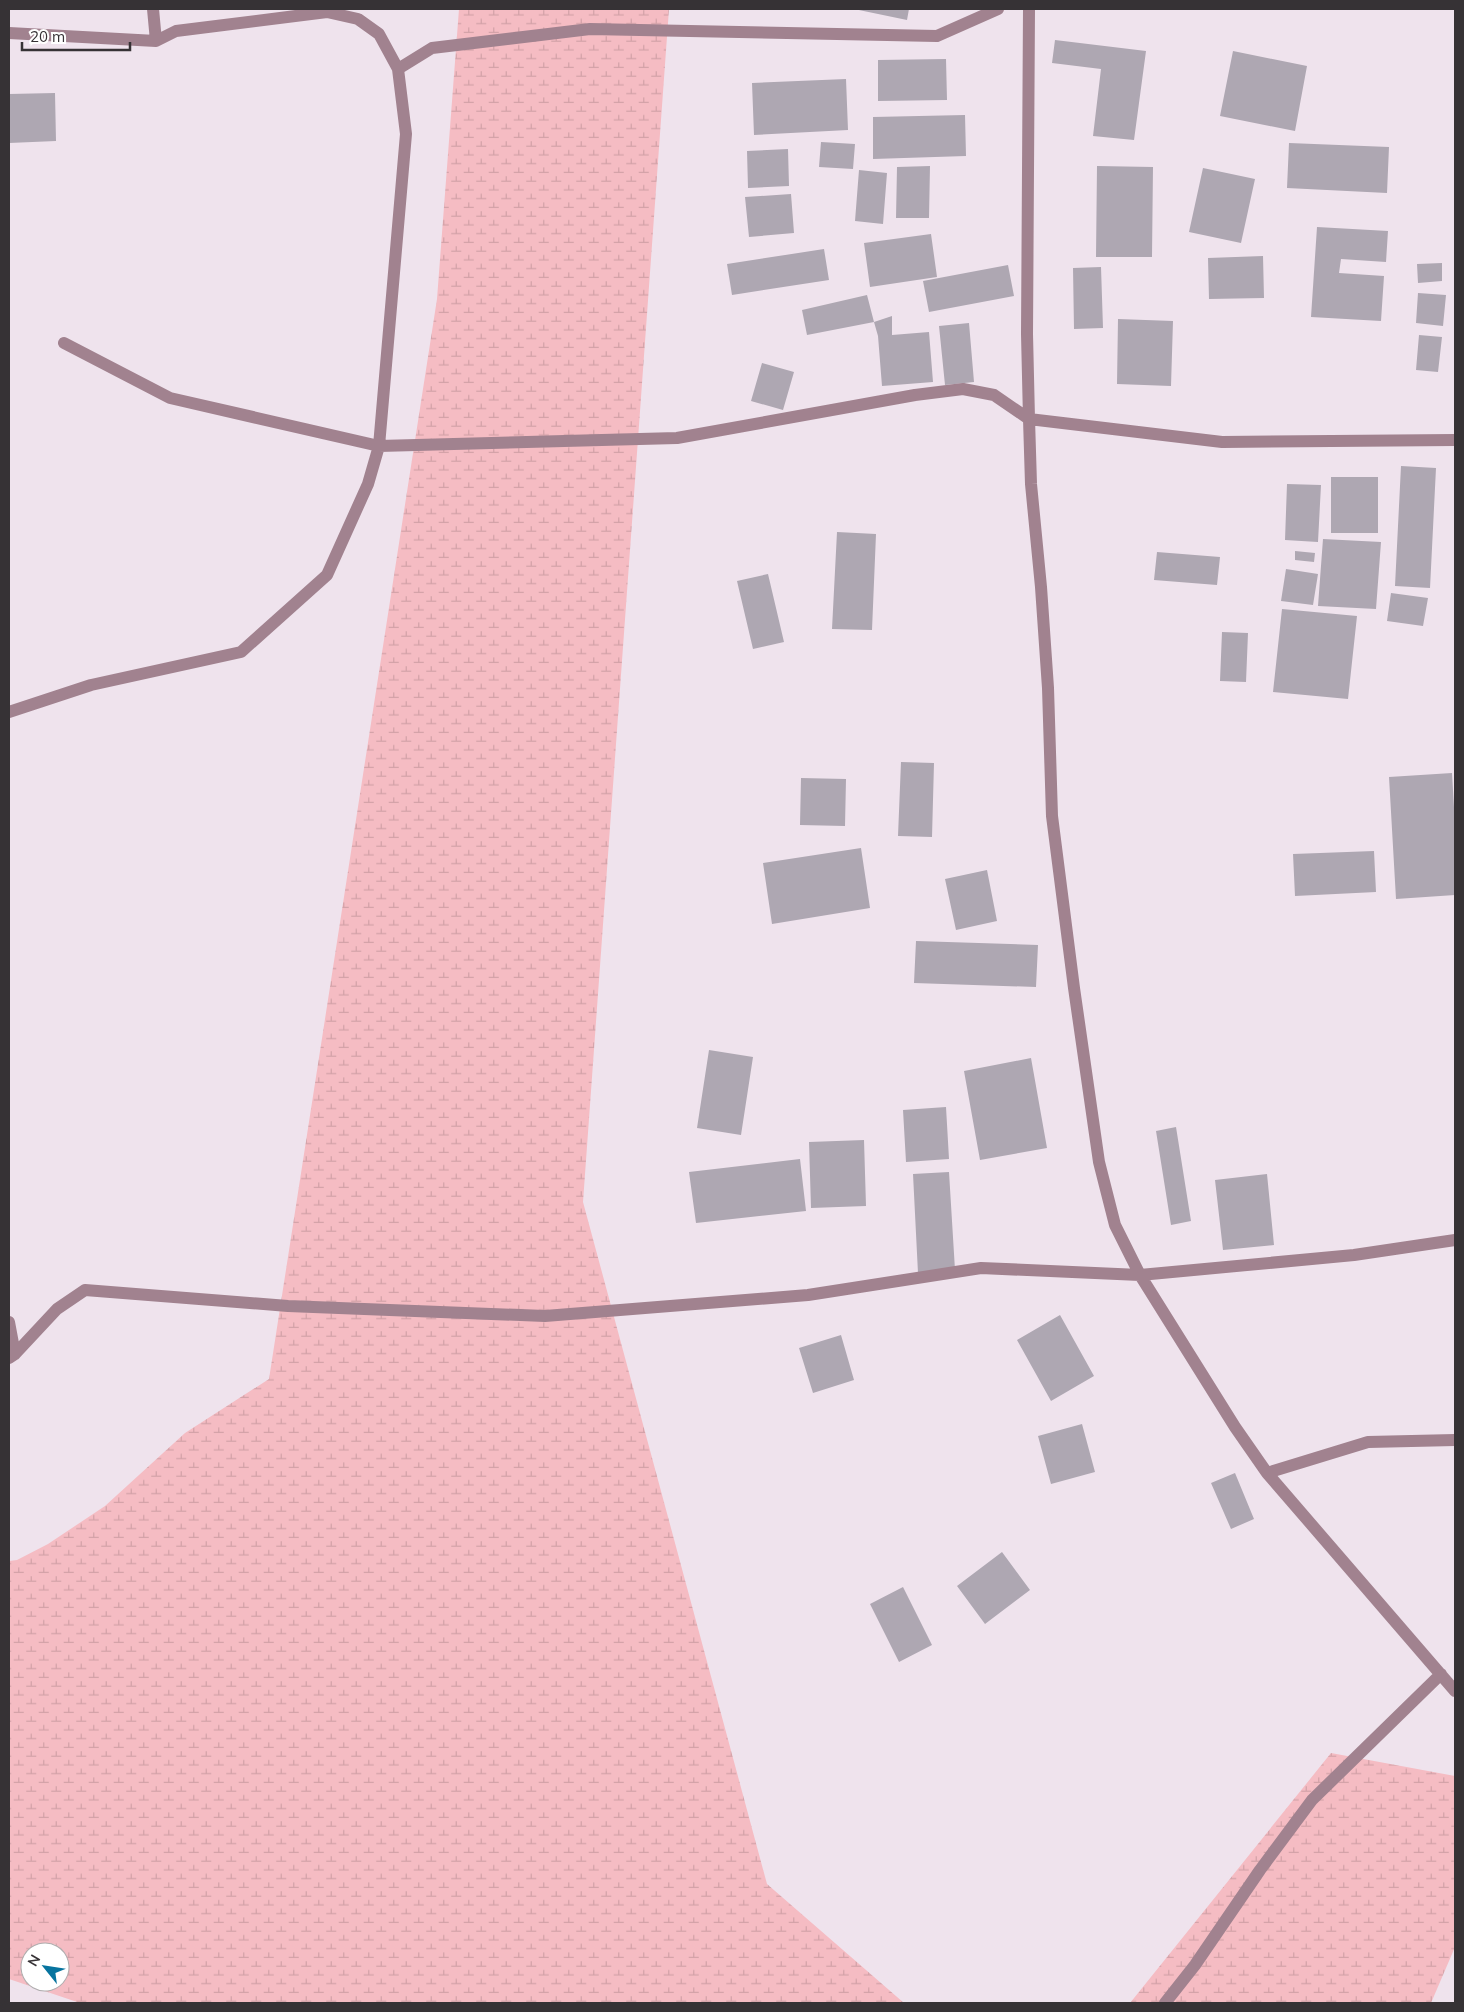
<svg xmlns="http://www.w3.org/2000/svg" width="1464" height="2012" font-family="Mulish,sans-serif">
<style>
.wetland{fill:url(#wetland-marsh);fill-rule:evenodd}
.building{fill:#aea7b2}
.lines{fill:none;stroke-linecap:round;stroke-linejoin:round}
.minor{stroke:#a1828f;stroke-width:12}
</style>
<defs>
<pattern id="wetland-marsh" width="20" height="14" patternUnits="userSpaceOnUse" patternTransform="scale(1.25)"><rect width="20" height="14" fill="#f5bcc3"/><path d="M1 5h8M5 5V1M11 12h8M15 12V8" fill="none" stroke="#d3a2a8"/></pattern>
</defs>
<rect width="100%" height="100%" fill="#efe3ed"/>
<path class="wetland" d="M459 9H669L583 1202 767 1884 904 2003H80L9 1979V1561L17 1560 48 1544 105 1506 185 1433 269 1379 437 299ZM30 1952H60V1982H30Z
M1331 1753 1455 1776V1947L1431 2003H1130Z"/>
<path class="building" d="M854 9H909L907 20Z
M1055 40 1146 51 1134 140 1093 136 1101 69 1052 63Z
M1233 51 1307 66 1295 131 1220 116Z
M946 59 947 100 878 101V60Z
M846 79 848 130 754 135 752 83Z
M55 93 56 141 9 143V94Z
M965 115 966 156 873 159V117Z
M821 142 855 144 853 169 819 167Z
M1289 143 1389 147 1387 193 1287 188Z
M788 149 789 186 748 188 747 151Z
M930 166 929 218H896L897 167Z
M1097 166 1153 167 1152 257H1096Z
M1203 168 1255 179 1241 243 1189 232Z
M859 170 887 173 883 224 855 221Z
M791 194 794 233 749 237 745 197Z
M1317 227 1388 231 1386 262 1341 259 1339 273 1384 276 1381 321 1311 317Z
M931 234 937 277 870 287 864 243Z
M824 249 829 280 732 295 727 264Z
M1263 256 1264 298 1209 299 1208 258Z
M1442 263V281L1418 283 1417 264Z
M1008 265 1014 296 929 312 923 281Z
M1101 267 1103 328 1074 329 1073 268Z
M1418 293 1446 295 1443 326 1416 323Z
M867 295 874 322 807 335 802 310Z
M892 316V335L929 332 933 382 882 386 878 336 874 322Z
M1118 319 1173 321 1171 386 1117 384Z
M969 323 974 382 945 385 939 326Z
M1419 335 1442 337 1438 372 1416 370Z
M762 363 794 372 783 410 751 401Z
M1401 466 1436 468 1430 588 1395 586Z
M1331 477H1378V533H1331Z
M1287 484 1321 485 1318 542 1285 540Z
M837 532 876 534 872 630 832 629Z
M1323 539 1381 542 1376 609 1318 606Z
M1295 551 1315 553 1314 562 1295 560Z
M1157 552 1220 557 1217 585 1154 580Z
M1286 569 1318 574 1313 605 1281 601Z
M768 574 784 642 753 649 737 581Z
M1391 593 1428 598 1423 626 1387 621Z
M1282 609 1357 616 1348 699 1273 692Z
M1222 632 1248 633 1246 682 1220 681Z
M901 762 934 763 932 837 898 836Z
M1452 773 1455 824V895L1396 899 1389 777Z
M801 778 846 779 845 826 800 825Z
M861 848 870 908 772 924 763 863Z
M1374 851 1376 892 1295 896 1293 854Z
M987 870 997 921 956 930 945 879Z
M916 941 1038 945 1036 987 914 983Z
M709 1050 753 1057 741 1135 697 1128Z
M1031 1058 1047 1148 980 1160 964 1071Z
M946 1107 949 1159 906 1162 903 1110Z
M1176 1127 1191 1221 1171 1225 1156 1131Z
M864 1140 866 1206 811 1208 809 1142Z
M800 1159 806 1211 696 1223 689 1172Z
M949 1172 955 1270 918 1273 913 1174Z
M1267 1174 1274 1245 1223 1250 1215 1180Z
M1060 1315 1094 1376 1051 1401 1017 1340Z
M841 1335 854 1380 813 1393 799 1348Z
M1082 1424 1095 1472 1051 1484 1038 1436Z
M1235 1473 1254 1519 1231 1529 1211 1483Z
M1002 1552 1030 1590 985 1624 957 1586Z
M903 1587 932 1645 899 1662 870 1604Z"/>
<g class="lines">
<path class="minor" d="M153 9 156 41
M1029 9 1027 334 1029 419 1031 484 1041 587 1048 688 1052 816 1074 988 1099 1162 1115 1225 1140 1275 1235 1427 1267 1473 1455 1691
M9 33 156 41 176 31 327 12 358 19 379 34 398 69 406 134 379 446 368 484 327 575 241 652 91 685 9 712
M398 69 432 48 590 29 937 36 998 9
M64 343 170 398 379 446 677 438 915 395 963 389 994 395 1029 419 1222 442 1455 440
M9 1322 15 1354
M9 1358 15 1354 57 1309 85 1290 288 1306 545 1316 808 1295 981 1268 1140 1275 1354 1255 1455 1240
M1267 1473 1368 1442 1455 1440
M1165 2003 1195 1965 1260 1870 1312 1800 1441 1674"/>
</g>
<rect width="1464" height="2012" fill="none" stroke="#363235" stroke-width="20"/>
<g transform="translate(45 1967) rotate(300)"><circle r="24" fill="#ffffff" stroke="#afadae"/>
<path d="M0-4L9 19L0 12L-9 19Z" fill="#07749f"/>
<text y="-8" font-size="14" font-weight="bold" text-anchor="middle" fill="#363235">N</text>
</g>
<path d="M22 42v8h108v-8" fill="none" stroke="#363235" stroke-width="2.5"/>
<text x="30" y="42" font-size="15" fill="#363235" stroke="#ffffff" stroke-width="4" paint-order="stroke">20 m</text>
</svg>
